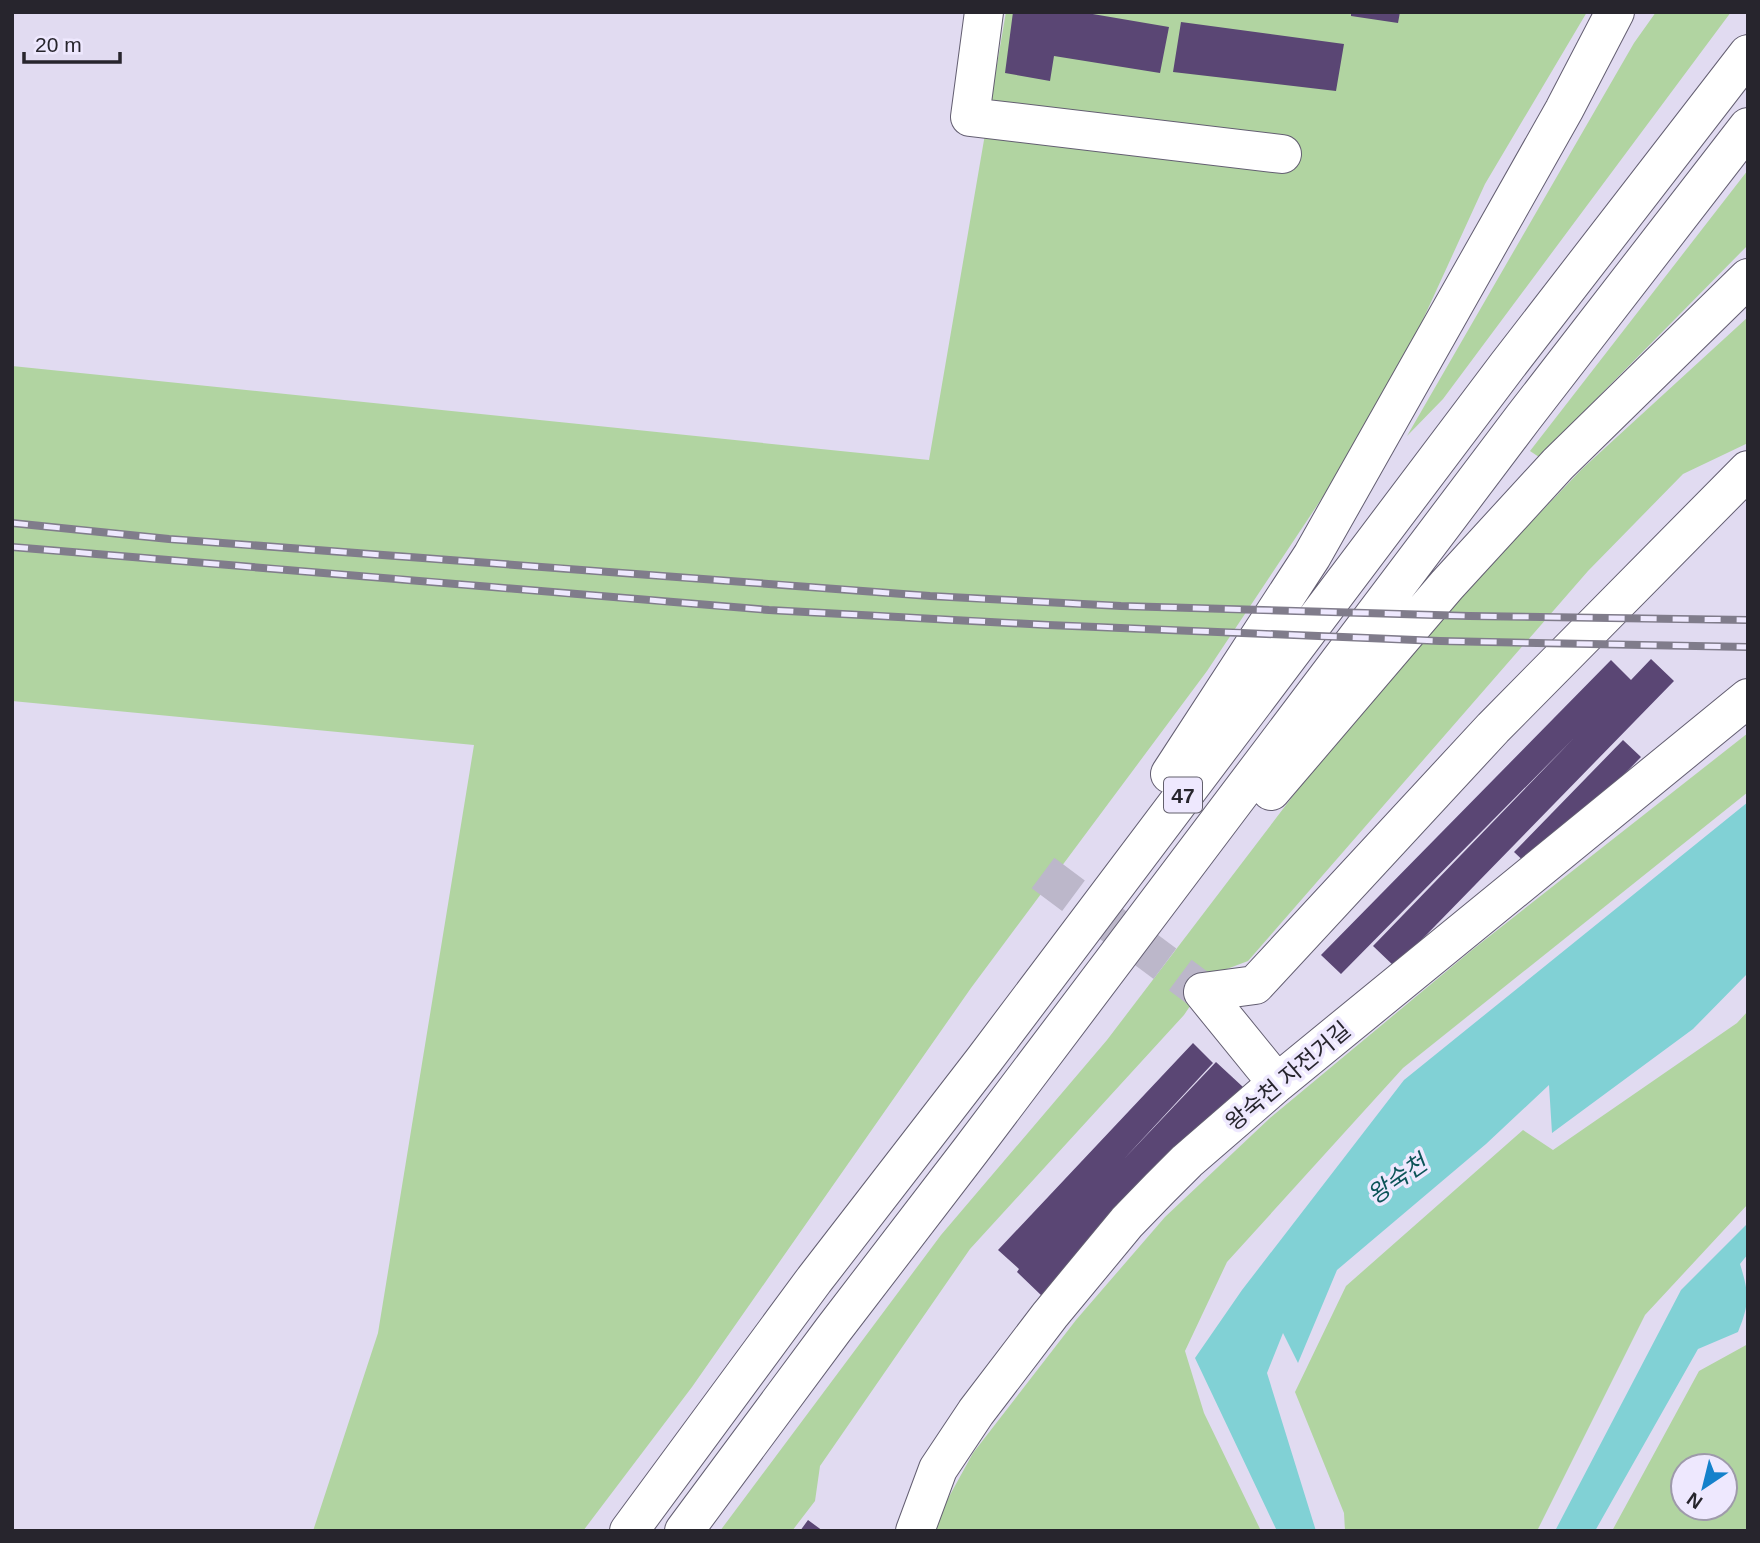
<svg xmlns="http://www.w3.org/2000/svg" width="1760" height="1543" font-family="Helvetica,'Noto Sans KR',sans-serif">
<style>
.green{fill:#b1d4a1;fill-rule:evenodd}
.water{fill:#81d1d5}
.building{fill:#5a4674}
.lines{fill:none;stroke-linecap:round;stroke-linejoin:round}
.minor-tunnel{stroke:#bcb7ca;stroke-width:38;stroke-dasharray:38 19;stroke-linecap:butt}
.minor-casing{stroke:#635e71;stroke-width:40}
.highway-casing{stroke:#635e71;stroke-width:40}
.minor{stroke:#fff;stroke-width:38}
.highway{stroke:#fff;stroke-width:38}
.rail-casing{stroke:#807c8b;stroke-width:8}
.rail{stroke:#eee8fe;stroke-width:5;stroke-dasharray:16;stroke-linecap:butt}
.labels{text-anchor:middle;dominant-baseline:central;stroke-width:7;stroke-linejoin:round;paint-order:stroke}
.shield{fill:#eee8fe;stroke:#63606c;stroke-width:2}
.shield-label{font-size:21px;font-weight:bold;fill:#27252d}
.street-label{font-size:23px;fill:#27252d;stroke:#eee8fe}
.water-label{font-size:24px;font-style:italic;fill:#0c5458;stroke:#eee8fe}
</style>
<rect width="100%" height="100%" fill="#e1dbf1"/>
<path class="green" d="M1006 12H1587L1485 184 1415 337 1342 468 1207 671 971 988 692 1387 583 1531H313L378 1333 474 745 12 701V366L929 460Z
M1656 12H1731L1443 399 1407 436 1634 43Z
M1748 170V245L1539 457 1530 451Z
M1748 317V443L1683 474 1588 571 1248 961 1211 975 1184 1015 970 1249 820 1466 815 1501 792 1531H720L941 1235 1107 1040 1331 746 1492 563 1582 469Z
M1748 733V792L1403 1068 1227 1262 1185 1351 1204 1413 1261 1531H935L945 1504 973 1453 1076 1320 1165 1217 1270 1118 1472 950Z
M1748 1011V1204L1645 1315 1537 1531H1345L1344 1513 1295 1392 1346 1286 1523 1130 1553 1150 1737 1023Z
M1748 1344V1531H1612L1699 1371ZM1683 1466H1725V1508H1683Z"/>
<path class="water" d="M1748 802V973L1693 1029 1552 1133 1549 1085 1486 1144 1337 1270 1298 1363 1283 1333 1267 1373 1316 1531H1277L1195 1358 1242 1290 1404 1080Z
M1748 1223V1254L1740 1264C1749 1293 1750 1303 1738 1332L1698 1349 1595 1531H1555L1681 1290Z"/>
<path class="building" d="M1013 12H1081L1169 27 1160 73 1054 56 1050 81 1005 73Z
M1351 12H1400L1398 23 1351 16Z
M1181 22 1344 44 1336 91 1173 72Z
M1651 659 1674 681 1395 967 1373 946 1574 738 1341 974 1321 955 1611 660 1631 680Z
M1623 740 1641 757 1532 869 1514 852Z
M1193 1043 1213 1063 1123 1160 1216 1062 1243 1087 1043 1297 1017 1272 1019 1269 998 1250Z
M808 1520 823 1531H800Z"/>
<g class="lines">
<path class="minor-tunnel" d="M1043 873 1203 992"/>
<g class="minor-casing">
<path id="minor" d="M984 12 970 117 1282 154
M1203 992 1255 985 1493 728 1748 470
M1203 992 1277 1083
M915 1531 938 1469 976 1412 1050 1315 1127 1222 1160 1188 1187 1161 1277 1083 1748 698"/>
</g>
<g class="highway-casing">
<path id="highway" d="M1170 774 1312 556 1564 110 1615 12
M1271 791 1447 585 1558 464 1748 278
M629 1531 814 1280 984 1060 1507 366 1748 54
M684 1531 833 1330 971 1150 1523 418 1748 127"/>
</g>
<use href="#minor" class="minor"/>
<use href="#highway" class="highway"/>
<g class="rail-casing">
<path id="rail" d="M12 523 169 539 930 596 1121 606 1469 616 1748 620
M12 547 769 610 1048 625 1440 641 1748 647"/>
</g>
<use href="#rail" class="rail"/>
</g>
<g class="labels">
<rect class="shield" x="1164" y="777.5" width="38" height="35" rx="5"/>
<g class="shield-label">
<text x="1183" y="795">47</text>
</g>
<g class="street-label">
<text transform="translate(1288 1076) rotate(-40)">왕숙천 자전거길</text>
</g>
<g class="water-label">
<text transform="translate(1397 1179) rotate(-35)">왕숙천</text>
</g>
</g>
<rect width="1760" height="1543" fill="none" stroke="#27252d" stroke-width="28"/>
<g transform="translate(1704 1487) rotate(215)"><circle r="33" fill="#eee8fe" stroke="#9e9aaa" stroke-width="2"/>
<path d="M0-5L12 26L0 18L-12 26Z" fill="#1581cb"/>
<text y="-10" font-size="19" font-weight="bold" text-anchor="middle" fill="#27252d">N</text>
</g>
<path d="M24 52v10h96v-10" fill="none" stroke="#27252d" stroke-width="3.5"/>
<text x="35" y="52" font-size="21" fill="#27252d" stroke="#eee8fe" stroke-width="5" paint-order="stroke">20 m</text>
</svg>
